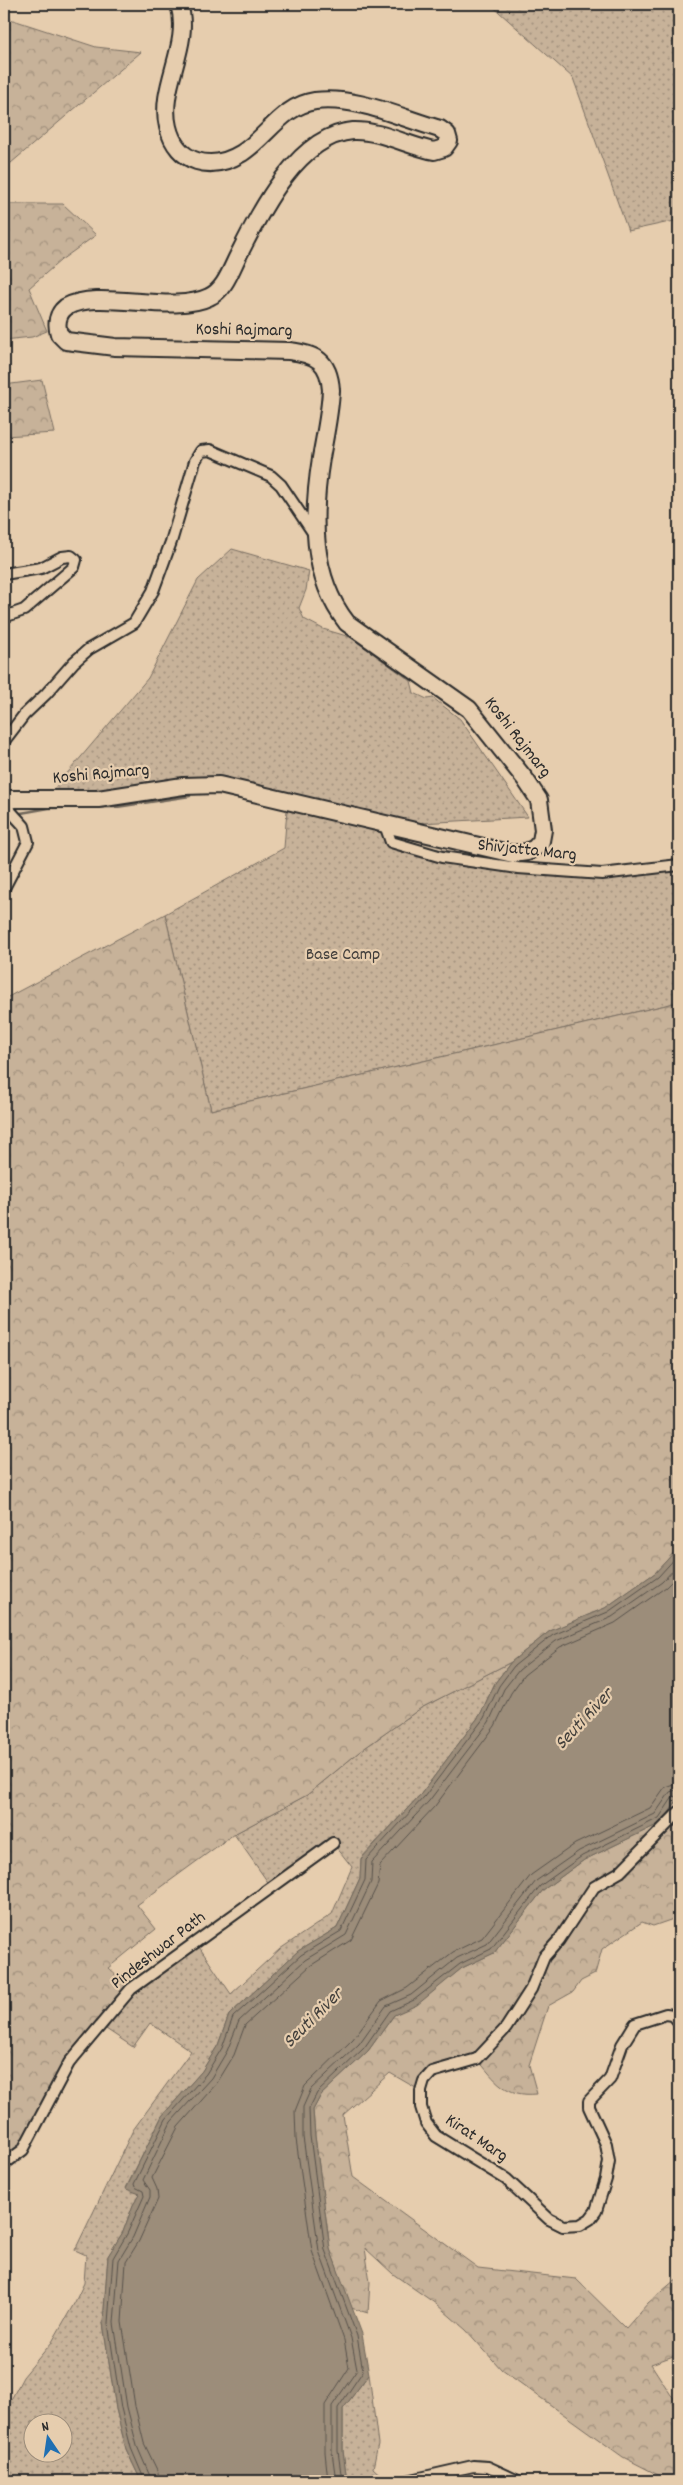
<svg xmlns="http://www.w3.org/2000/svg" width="683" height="2485" font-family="Dekko,sans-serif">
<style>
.grass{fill:url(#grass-dots);stroke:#796e62;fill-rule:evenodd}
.forest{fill:url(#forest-crowns);stroke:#796e62}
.water{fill:#9c8d7a;stroke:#6f665a}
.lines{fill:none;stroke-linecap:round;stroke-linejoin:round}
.shore{stroke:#58524b;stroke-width:1}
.stream{stroke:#6f665a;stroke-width:2.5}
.street-casing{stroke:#2b2b2b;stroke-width:14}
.primary-casing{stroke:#2b2b2b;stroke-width:20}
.street{stroke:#e6cdae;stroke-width:10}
.primary{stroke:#e6cdae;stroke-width:16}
.labels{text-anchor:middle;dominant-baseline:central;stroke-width:4.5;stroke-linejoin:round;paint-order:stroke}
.street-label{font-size:18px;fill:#2b2b2b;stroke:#e6cdae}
.park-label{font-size:18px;fill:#423f3c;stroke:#e6cdae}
.water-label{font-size:19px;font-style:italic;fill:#423f3b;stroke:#e6cdae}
</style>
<defs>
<pattern id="grass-dots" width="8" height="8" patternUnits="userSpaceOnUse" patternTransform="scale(1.25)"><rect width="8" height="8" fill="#c7b299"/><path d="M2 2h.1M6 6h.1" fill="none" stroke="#a2917d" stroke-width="1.8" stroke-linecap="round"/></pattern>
<pattern id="forest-crowns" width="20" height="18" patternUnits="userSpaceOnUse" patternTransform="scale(1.25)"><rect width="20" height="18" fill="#c7b299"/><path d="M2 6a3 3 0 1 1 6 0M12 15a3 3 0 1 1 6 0" fill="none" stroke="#a2917d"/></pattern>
</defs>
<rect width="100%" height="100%" fill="#e6cdae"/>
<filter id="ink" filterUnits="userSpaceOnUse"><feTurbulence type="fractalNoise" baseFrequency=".02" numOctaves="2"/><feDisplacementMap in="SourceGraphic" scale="10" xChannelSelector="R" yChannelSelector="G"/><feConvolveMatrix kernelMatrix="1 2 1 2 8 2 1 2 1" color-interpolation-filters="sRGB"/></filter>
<g filter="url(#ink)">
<path class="grass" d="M490 4H679V220L628 231 573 78Z
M232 549 309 571 306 590 299 608 304 619 323 629 350 637 411 681 414 693 427 699 433 698 460 719 528 817 385 825 391 842 602 874 645 871 679 856V1002L211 1110 165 914 284 848 288 797 136 788 48 796 148 678 198 580Z
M511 1662 495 1683 480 1715 421 1794 361 1858 360 1878 337 1928 298 1951 229 2015 218 2045 202 2071 162 2116 126 2188 140 2194 133 2205 123 2232 108 2256 103 2323 116 2409 126 2449 141 2481H4V2413L23 2377 52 2342 75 2302 84 2283 86 2255 75 2250 133 2130 191 2051 150 2023 133 2047 100 2025 131 1989 195 1941 231 1994 280 1949 332 1914 352 1867 333 1843 272 1888 234 1834 307 1795 359 1752 421 1708ZM32 2422H62V2452H32Z
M369 2374 378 2444 373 2468 387 2481H347L343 2451V2409Z"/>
<path class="forest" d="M4 17 96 47 141 52 4 169Z
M4 204H63L96 235 61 260 29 288 47 331 32 337 4 340Z
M42 380 55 433 4 436V385Z
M165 914 211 1110 679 1002V1547L655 1573 605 1608 550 1631 511 1662 421 1708 359 1752 307 1795 234 1834 137 1905 156 1929 108 1968 131 1989 69 2063 23 2150 4 2164V999Z
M679 1797V1917L653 1926 642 1922 602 1949 595 1974 581 1981 573 1992 548 2006 529 2065 537 2094C505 2097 496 2081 477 2059L432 2072 421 2091 390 2073 343 2115 353 2177 478 2268 576 2279 626 2328 648 2303 675 2280H679V2354L651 2364 671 2395 679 2403V2481H670L623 2457 502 2370 466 2330 436 2304 393 2274 365 2248 370 2282 368 2313 351 2308 330 2249 315 2136 313 2110 321 2095 368 2051 394 2015 417 2004 462 1968 494 1953 543 1890 584 1860 663 1822Z"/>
<path class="water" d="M679 1547V1797L663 1822 584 1860 543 1890 494 1953 462 1968 417 2005 394 2015 368 2051 321 2095 313 2110 315 2136 330 2249 362 2334 369 2374 343 2409V2451L347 2481H141L126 2449 116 2409 103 2323 108 2256 123 2232 133 2205 140 2194 126 2189 162 2116 202 2071 218 2045 229 2015 298 1951 337 1928 360 1878 361 1859 421 1794 480 1715 495 1683 511 1662 550 1631 605 1608 655 1573Z"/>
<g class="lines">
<path class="shore" d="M145 2481 131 2448 121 2408 108 2323 113 2258 127 2234 144 2196 143 2191 135 2187 134 2184 166 2119 206 2074 222 2048 233 2017 301 1955 341 1931 365 1880 366 1860 424 1797 484 1718 499 1686 514 1666 553 1635 608 1612 658 1577 679 1554
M152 2481 137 2446 127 2407 114 2323 119 2260 133 2237 150 2197V2190L143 2180 171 2122 211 2078 227 2051 239 2021 305 1960 346 1935 371 1882 372 1862 429 1801 489 1722 504 1689 519 1670 556 1641 612 1617 662 1582 679 1564
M159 2481 158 2472 144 2443 135 2406 122 2322 126 2262 139 2241 158 2199 157 2189 152 2178 178 2127 217 2083 234 2055 245 2025 310 1966 351 1940 378 1884 380 1865 435 1806 495 1726 511 1693 524 1675 560 1647 615 1623 666 1587 679 1574
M328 2481 325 2452V2405L349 2368 344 2340 312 2251 296 2139 295 2111 305 2086 353 2039 381 2001 407 1988 453 1952 482 1938 531 1875 575 1844 650 1808 665 1787 679 1782
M336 2481 332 2452V2406L357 2370 351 2338 319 2251 303 2137V2107L311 2089 359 2044 386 2006 411 1995 457 1958 487 1944 536 1881 579 1851 655 1814 670 1792 679 1789
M342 2481 338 2451V2408L363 2371 357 2336 325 2250 310 2136 309 2109 317 2093 364 2048 390 2011 414 2000 460 1964 491 1949 540 1886 582 1856 659 1818 673 1797 679 1795"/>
<path class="stream" d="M21 813 49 808 117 807 190 796
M4 823 13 819"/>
<g class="street-casing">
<path id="street" d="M4 574 41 568 62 557 71 556 76 560 74 567 24 610 4 617
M4 741 24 715 46 694 74 662 89 649 134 623 153 591 171 542 195 461 201 451 210 450 271 476 281 485 314 534
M4 804 24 826 28 842 4 888
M385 825 391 842 442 857 518 868 602 874 679 865
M679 1812 620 1872 594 1887 559 1940 544 1957 531 1989 506 2028 477 2059 432 2072 424 2081 421 2091V2107L426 2123 436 2136 506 2179 549 2219 563 2226 580 2225 590 2219 596 2211 606 2179 609 2161 606 2144 589 2107V2101L610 2079 622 2045 635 2024 666 2014 673 2015 679 2022
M4 2164 23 2150 69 2063 131 1989 333 1843
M407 2481 473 2466 488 2467 518 2481"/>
</g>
<g class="primary-casing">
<path id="primary" d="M4 799H98L183 786 219 785 513 854 527 852 535 848 541 841 543 830 539 800 525 779 469 709 347 623C310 576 312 514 321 458 325 435 330 413 331 390 329 361 316 354 289 351L115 347 66 341 59 334C56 324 57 314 66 307 98 288 172 315 209 297 225 290 231 269 239 254 260 212 298 135 353 131 380 130 408 146 434 151L444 148 449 141 447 134 440 129C400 118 358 96 315 101 282 106 268 136 242 153 211 172 177 164 168 127 158 86 192 46 179 4"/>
</g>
<use href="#street" class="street"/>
<use href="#primary" class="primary"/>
</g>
</g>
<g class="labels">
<g class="street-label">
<text transform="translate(244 331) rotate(1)">Koshi Rajmarg</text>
<text transform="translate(517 738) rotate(52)">Koshi Rajmarg</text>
<text transform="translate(101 775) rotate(-5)">Koshi Rajmarg</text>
<text transform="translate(527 851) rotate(6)">Shivjatta Marg</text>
<text transform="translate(159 1951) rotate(-38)">Pindeshwar Path</text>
<text transform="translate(476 2139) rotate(34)">Kirat Marg</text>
</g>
<g class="park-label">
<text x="343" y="955">Base Camp</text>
</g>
<g class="water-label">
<text transform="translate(585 1720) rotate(-47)">Seuti River</text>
<text transform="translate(314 2019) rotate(-45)">Seuti River</text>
</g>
</g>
<rect width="683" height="2485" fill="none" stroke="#e6cdae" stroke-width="20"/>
<rect x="10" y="10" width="663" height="2465" fill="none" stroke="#2b2b2b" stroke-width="2" filter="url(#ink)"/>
<g transform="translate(48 2438) rotate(347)"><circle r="24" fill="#e6cdae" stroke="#9b8c7a"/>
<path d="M0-4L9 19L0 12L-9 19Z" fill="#1f6fb2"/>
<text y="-8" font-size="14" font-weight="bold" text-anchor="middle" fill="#2b2b2b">N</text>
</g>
</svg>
